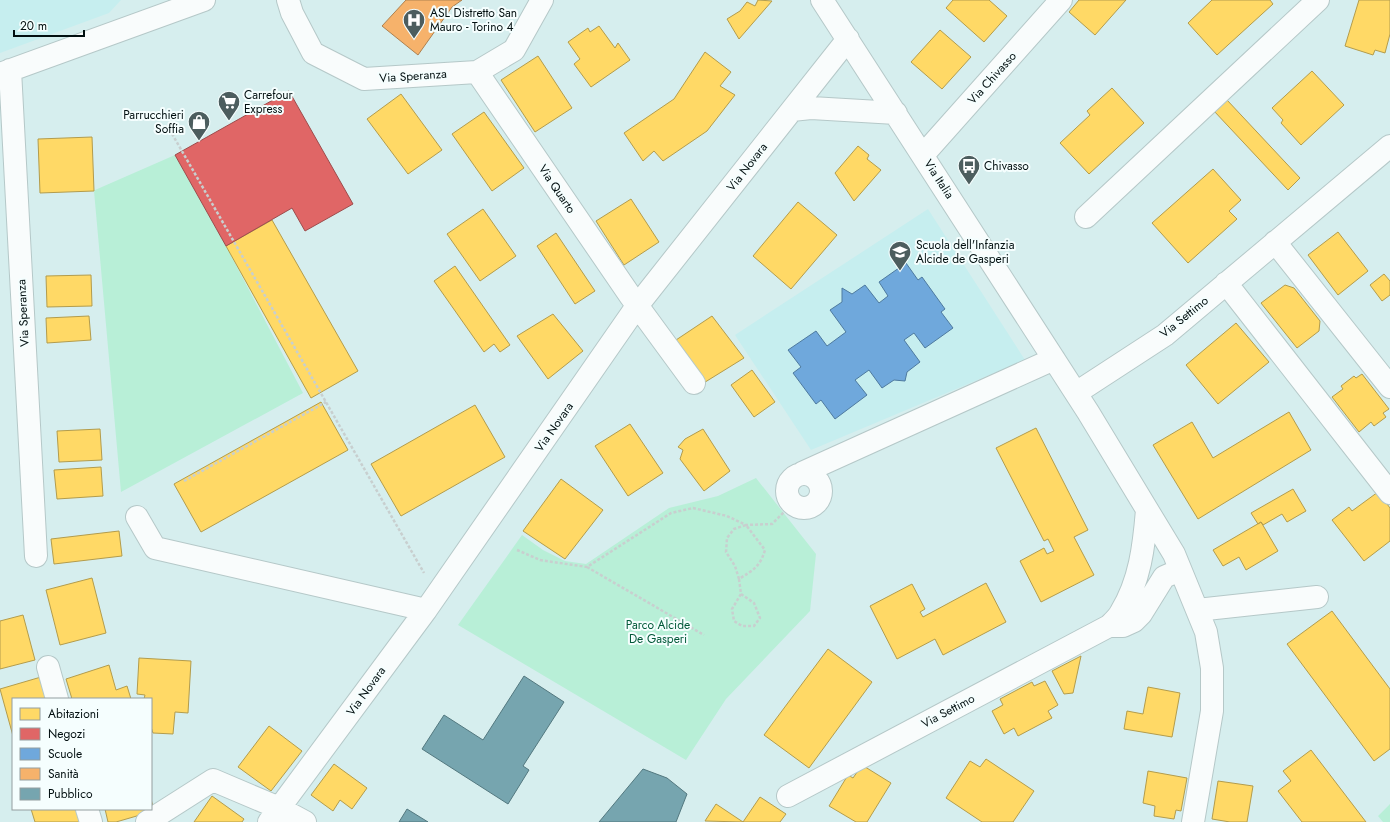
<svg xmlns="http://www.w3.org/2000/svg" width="1390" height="822" font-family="Jost,sans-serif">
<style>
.built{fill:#c6eeef}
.green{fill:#b8efd7}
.homes{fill:#ffd966;stroke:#b39c4c}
.shops{fill:#e06666;stroke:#9d4c4c}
.schools{fill:#6fa8dc;stroke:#4e7a9f}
.health{fill:#f6b26b;stroke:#ad8150}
.public{fill:#76a5af;stroke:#53787f}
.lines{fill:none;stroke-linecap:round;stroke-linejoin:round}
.minor-casing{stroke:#b5c8c8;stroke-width:24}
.path{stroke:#c8cfcf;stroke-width:2.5;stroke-dasharray:3 2;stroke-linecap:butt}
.minor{stroke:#f9fcfc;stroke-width:22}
.labels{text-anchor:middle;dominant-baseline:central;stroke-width:4;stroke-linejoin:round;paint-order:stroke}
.poi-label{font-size:12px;fill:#020f10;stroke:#f5fefe;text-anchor:start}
.street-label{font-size:12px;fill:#020f10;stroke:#f5fefe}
.park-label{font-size:12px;fill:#025939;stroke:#f5fefe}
</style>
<rect width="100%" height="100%" fill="#d6eeee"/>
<path class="built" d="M0 0H121L109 13 0 53Z
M928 209 1025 360 811 450 735 335Z"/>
<path class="green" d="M175 155 226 246 303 393 121 492 94 191 95 190Z
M756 478 816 554 810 611 726 699 686 760 458 625 522 535 543 550 565 561 586 564 669 508 718 496Z
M1390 804V822H1383L1378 816Z"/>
<path class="homes" d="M758 0 772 1 739 39 727 19 740 11 747 2 755 6Z
M953 0H989L1007 16 984 42 946 8Z
M1079 0H1126L1095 35 1069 12Z
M1212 0H1270L1273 4 1217 55 1188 23Z
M1359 0H1390V34L1385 53 1375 50 1373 55 1345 46Z
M599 26 615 48 618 43 630 60 591 87 574 64 580 59 568 42 588 28 590 32Z
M940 30 971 57 942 89 911 62Z
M705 52 731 72 720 86 735 95 707 131 663 161 654 151 643 161 624 133 674 99Z
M538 56 572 108 535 132 501 80Z
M1312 71 1344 105 1301 145 1281 123 1283 120 1272 108Z
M1112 88 1144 123 1089 174 1060 143 1090 115 1087 111Z
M401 94 442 150 408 174 367 119Z
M1227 100 1300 178 1288 190 1214 111Z
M484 112 524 168 492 191 452 134Z
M92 137 94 191 40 193 38 139Z
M858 146 869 155 867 159 881 170 854 201 835 173Z
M1213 169 1241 200 1229 211 1237 219 1188 263 1152 223Z
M631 199 659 242 624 265 596 221Z
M798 202 837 235 791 289 753 256Z
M483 209 516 256 480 281 447 234Z
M272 220 358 371 311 398 226 246Z
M1338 232 1368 271 1338 295 1308 255Z
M556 233 595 291 575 304 537 246Z
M455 266 510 345 500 352 494 344 484 352 434 281Z
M1384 274 1390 281V295L1382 301 1370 285Z
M91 275 92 306 47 307 46 276Z
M1285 285 1294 288 1320 321 1319 331 1297 348 1261 303Z
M553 314 583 351 548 379 517 336Z
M89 316 91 340 47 343 46 318Z
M712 316 744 358 702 384 676 340Z
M1236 323 1269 362 1218 404 1186 365Z
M752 370 775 402 754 417 731 385Z
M1362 374 1389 409 1383 413 1386 417 1374 426 1371 422 1359 432 1332 397 1343 389 1341 386 1354 376 1356 378Z
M321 402 348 450 201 532 174 484Z
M475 405 505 457 401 516 371 464Z
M1289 412 1311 450 1198 519 1153 445 1192 422 1213 458Z
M630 424 663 473 628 496 595 446Z
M1036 428 1088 530 1074 537 1094 575 1041 602 1020 561 1044 548 1047 554 1054 551 1048 539 1044 541 996 448Z
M100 429 102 460 59 462 57 431Z
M703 429 730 471 704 491 680 459 683 450 678 447 685 439Z
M101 467 103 496 57 499 54 470Z
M561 479 603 510 565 559 523 531Z
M1293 489 1306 511 1287 522 1282 514 1263 525 1261 522 1258 524 1251 513Z
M1378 492 1390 508V541L1364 561 1332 520 1349 507 1352 511Z
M1261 522 1278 551 1246 570 1239 557 1223 566 1213 550Z
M119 531 122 556 54 564 51 539Z
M92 578 106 633 60 645 46 590Z
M986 583 1006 622 943 655 935 639 897 659 870 606 912 584 925 609 920 612 923 617Z
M1332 611 1390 689V749L1374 761 1287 644Z
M23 615 35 660 0 669V621Z
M828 649 872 682 809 768 764 735Z
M1081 656 1073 693 1064 694 1052 671Z
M139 658 191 661 188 713 175 712 173 734 153 733 151 727V699H144L145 695 137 694Z
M109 665 116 690 127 686 131 699H72L66 679Z
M41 677 47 699H13V736L0 689Z
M1045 681 1058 705 1048 711 1052 718 1018 736 1014 728 1004 734 992 711 1003 705 1000 699 1032 682 1034 686Z
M1148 687 1180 693 1172 737 1124 729 1127 711 1143 714Z
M269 726 302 751 271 791 238 767Z
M1311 750 1366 822H1302L1278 791 1291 781 1283 771Z
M986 759 1034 791 1013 822H982L946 798 970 761 980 767Z
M334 764 367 788 352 809 340 800 333 811 311 795Z
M862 765 891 783 867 822H856L829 806 848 775 853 778Z
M1148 771 1187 778 1181 811 1176 810 1174 819 1154 816 1155 806 1143 803Z
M1218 781 1253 786 1247 822H1230L1212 819Z
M212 796 244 819 242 822H194Z
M760 797 786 814 780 822H743Z
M151 799 154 811 116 822H108L105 809H151Z
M716 804 743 822 705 821Z
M31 809H79L83 822H35Z"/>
<path class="shops" d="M289 91 353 204 305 231 292 208 226 246 175 155Z"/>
<path class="schools" d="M906 263 918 280 922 277 945 309 941 312 953 328 925 348 914 333 904 340 920 362 907 372 905 381 894 380 882 388 869 370 855 380 867 395 835 419 821 400 816 404 793 373 801 367 788 350 816 331 827 346 846 332 830 310 842 302V288L852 294 865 285 879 303 888 296 879 282Z"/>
<path class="health" d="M406 0H462L452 7 418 55 382 26Z"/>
<path class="public" d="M524 676 564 702 523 766 529 770 508 804 422 749 444 715 483 740Z
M643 769 667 778 687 794 676 822H599Z
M407 809 428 822H399Z"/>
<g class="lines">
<g class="minor-casing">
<path id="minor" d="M288 0 292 13 313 53 364 79 477 72 514 50 542 0
M822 0 1088 412 1174 554 1206 632 1212 668V711L1193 822
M10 70 36 556
M477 72 631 297 694 383
M0 74 204 0
M792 110 811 108 896 113
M923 155 1061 0
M1086 217 1318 0
M1275 242 1390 387
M1226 283 1390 493
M1076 393 1165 335 1390 146
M802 473 1054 359
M787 491a17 17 0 1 1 34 0a17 17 0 1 1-34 0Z
M137 517 155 548 426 610
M1197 610 1317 597
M1109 626H1123L1134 621 1141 614 1164 577 1180 570
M48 667 57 699
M788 796 1109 626C1113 622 1118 618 1121 612 1140 581 1144 546 1147 510
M87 809 91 822
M147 822 213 780 279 808 305 822
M269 822 426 610 637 306 848 39"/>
</g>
<path class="path" d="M167 125 424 573
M184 481 326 402
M517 550 540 560 587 567 671 513 693 508 727 516 746 525 772 524 792 504
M587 567 704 635
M739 579 735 566 726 552 727 538 734 529 746 525 765 550C760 567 753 570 739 579L741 594 754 603 760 618 754 626H742L734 621 732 609 741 594"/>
<use href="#minor" class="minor"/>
</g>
<defs>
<g id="hospital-pin" transform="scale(1.15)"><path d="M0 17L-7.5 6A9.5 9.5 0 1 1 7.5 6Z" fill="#4c5d5e" stroke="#f5fefe"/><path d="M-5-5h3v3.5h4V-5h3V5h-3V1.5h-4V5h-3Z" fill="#fff"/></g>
<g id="supermarket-pin" transform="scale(1.15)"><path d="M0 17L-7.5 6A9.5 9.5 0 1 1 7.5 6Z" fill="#4c5d5e" stroke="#f5fefe"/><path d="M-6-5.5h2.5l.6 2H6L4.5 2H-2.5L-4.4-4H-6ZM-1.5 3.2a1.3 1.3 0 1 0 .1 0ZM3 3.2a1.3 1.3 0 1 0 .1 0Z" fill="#fff"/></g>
<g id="shop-pin" transform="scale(1.15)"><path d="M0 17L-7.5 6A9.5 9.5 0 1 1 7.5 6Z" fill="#4c5d5e" stroke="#f5fefe"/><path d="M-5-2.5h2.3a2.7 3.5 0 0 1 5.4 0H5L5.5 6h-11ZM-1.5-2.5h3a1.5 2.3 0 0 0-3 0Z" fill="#fff"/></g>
<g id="bus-pin" transform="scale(1.15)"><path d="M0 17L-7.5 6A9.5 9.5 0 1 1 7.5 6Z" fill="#4c5d5e" stroke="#f5fefe"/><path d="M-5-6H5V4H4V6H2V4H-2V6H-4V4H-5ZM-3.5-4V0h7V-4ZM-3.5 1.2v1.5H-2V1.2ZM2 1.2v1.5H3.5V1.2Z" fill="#fff"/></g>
<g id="school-pin" transform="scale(1.15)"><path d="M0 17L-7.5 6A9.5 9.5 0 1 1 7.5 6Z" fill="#4c5d5e" stroke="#f5fefe"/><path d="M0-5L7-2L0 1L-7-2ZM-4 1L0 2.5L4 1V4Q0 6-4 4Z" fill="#fff"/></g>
</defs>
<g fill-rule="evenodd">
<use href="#hospital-pin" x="414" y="20"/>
<use href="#supermarket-pin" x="229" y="102"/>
<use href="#shop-pin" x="199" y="122"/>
<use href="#bus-pin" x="969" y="166"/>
<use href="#school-pin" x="900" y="252"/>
</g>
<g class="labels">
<g class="poi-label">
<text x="430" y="13">ASL Distretto San<tspan x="430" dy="14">Mauro - Torino 4</tspan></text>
<text x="244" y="95">Carrefour<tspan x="244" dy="14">Express</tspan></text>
<text x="184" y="115" text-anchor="end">Parrucchieri<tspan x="184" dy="14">Soffia</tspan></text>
<text x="984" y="166">Chivasso</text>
<text x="916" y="245">Scuola dell'Infanzia<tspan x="916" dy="14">Alcide de Gasperi</tspan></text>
</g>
<g class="street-label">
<text transform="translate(413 76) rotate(-4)">Via Speranza</text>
<text transform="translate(992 78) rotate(-48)">Via Chivasso</text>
<text transform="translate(747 167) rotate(-52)">Via Novara</text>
<text transform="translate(939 179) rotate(57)">Via Italia</text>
<text transform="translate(557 189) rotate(56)">Via Quarto</text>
<text transform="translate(23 313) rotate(-93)">Via Speranza</text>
<text transform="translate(1184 317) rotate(-39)">Via Settimo</text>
<text transform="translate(554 427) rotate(-55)">Via Novara</text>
<text transform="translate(366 691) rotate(-54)">Via Novara</text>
<text transform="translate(948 711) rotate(-28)">Via Settimo</text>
</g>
<g class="park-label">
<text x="658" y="625">Parco Alcide<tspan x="658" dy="14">De Gasperi</tspan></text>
</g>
</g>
<rect x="12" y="698" width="140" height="112" fill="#f5fefe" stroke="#949e9f"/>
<rect x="20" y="708" width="20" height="12" fill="#ffd966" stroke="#949e9f"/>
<text x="48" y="718" font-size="12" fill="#020f10">Abitazioni</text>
<rect x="20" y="728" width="20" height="12" fill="#e06666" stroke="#949e9f"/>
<text x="48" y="738" font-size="12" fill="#020f10">Negozi</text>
<rect x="20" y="748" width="20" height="12" fill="#6fa8dc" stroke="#949e9f"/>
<text x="48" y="758" font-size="12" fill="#020f10">Scuole</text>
<rect x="20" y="768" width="20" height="12" fill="#f6b26b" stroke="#949e9f"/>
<text x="48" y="778" font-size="12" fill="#020f10">Sanità</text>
<rect x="20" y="788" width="20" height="12" fill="#76a5af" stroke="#949e9f"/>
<text x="48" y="798" font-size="12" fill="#020f10">Pubblico</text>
<path d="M14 30v6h70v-6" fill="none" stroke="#020f10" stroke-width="2"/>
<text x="20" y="30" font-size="12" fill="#020f10" stroke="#f5fefe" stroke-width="3" paint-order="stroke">20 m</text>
</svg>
